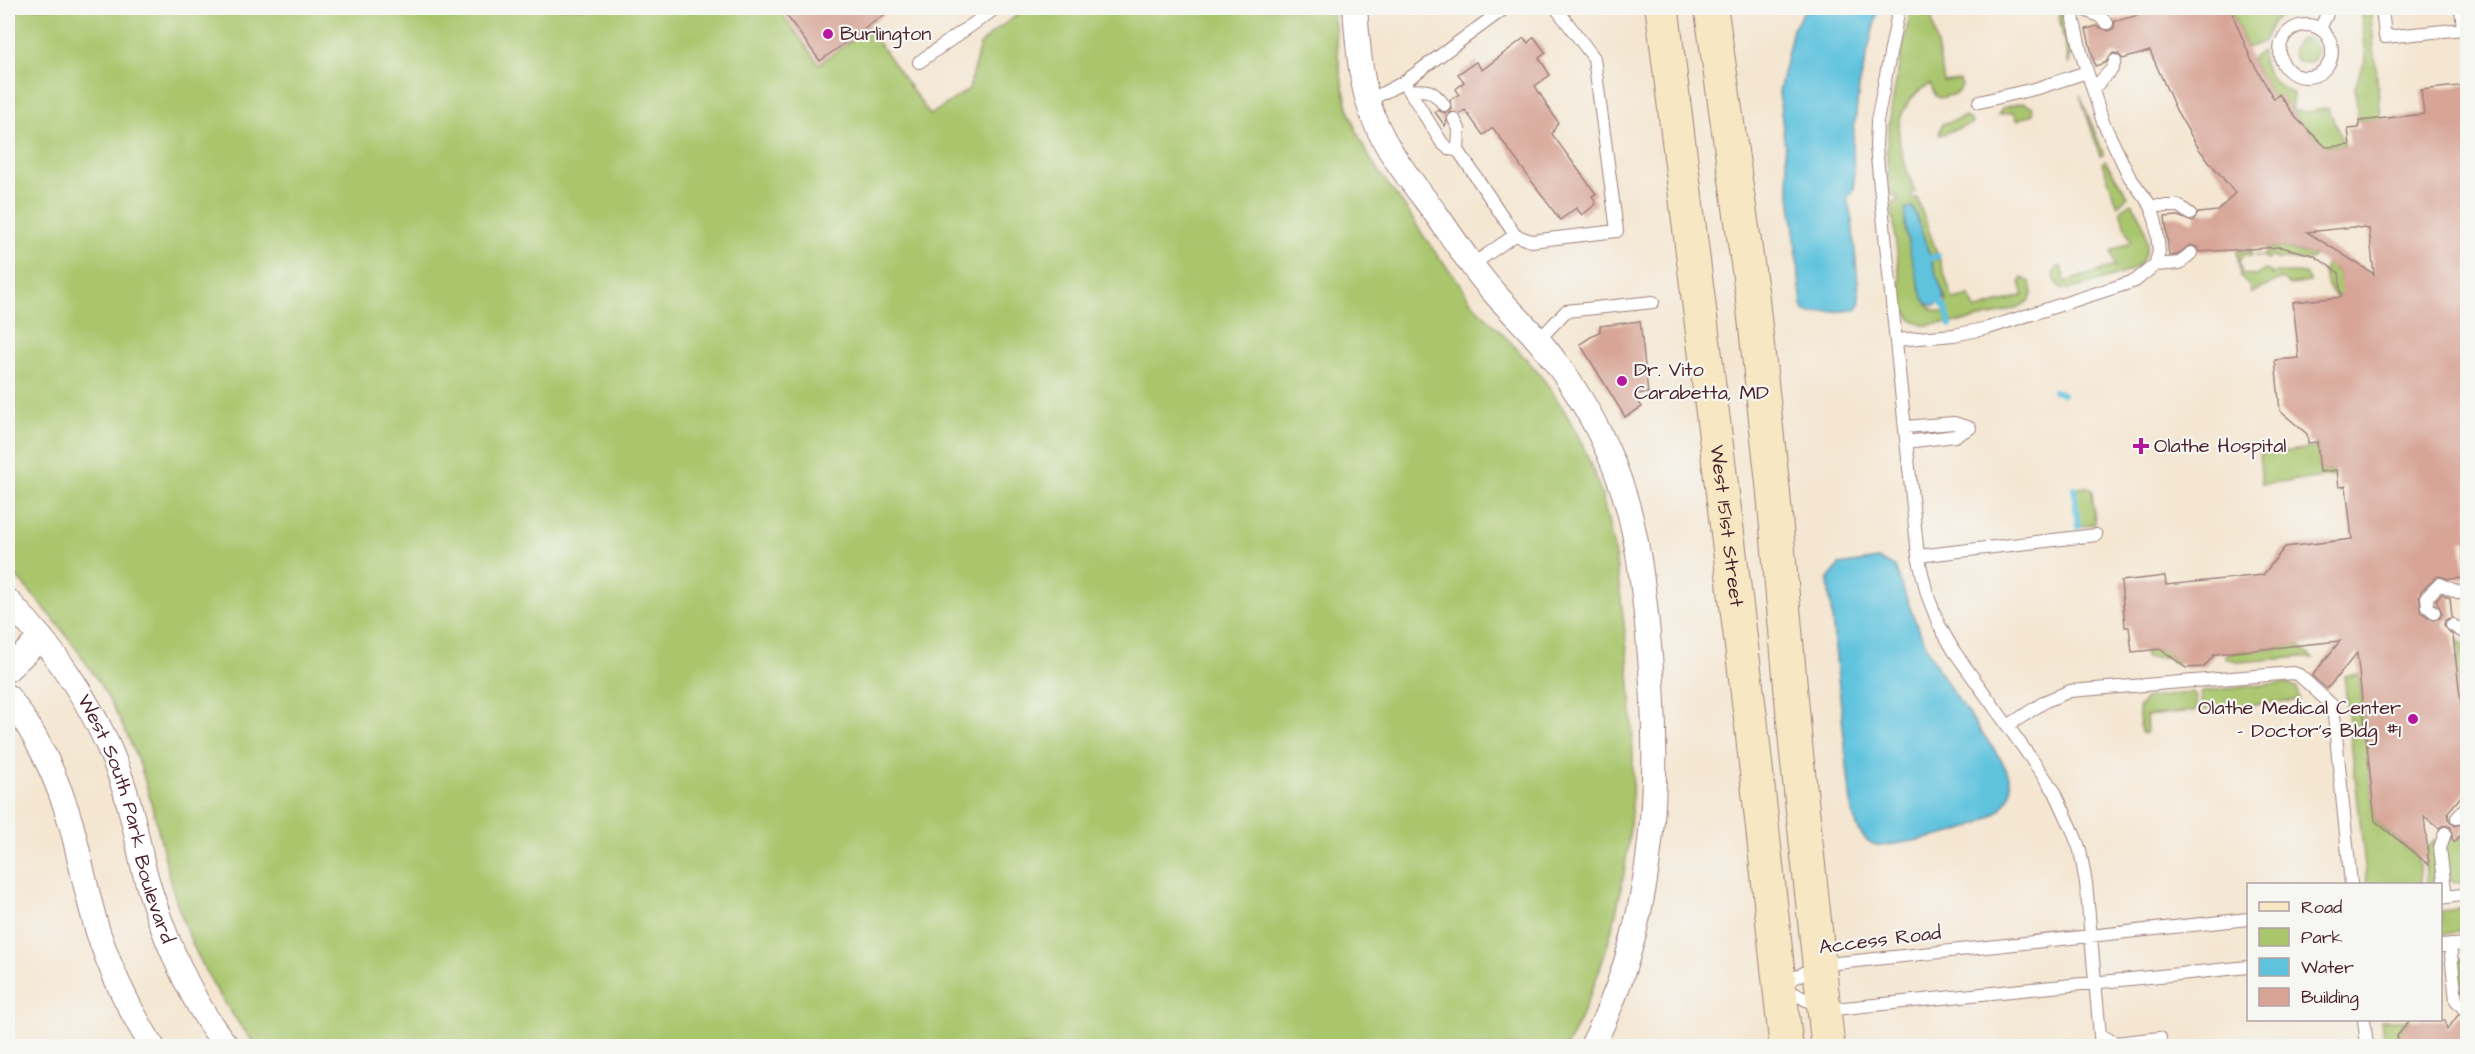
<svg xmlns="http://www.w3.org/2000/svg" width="2475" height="1054" font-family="'Architects Daughter',sans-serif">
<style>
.green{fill:#a9c66d;stroke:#7a724c;stroke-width:1.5}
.water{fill:#60c3de;stroke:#557184;stroke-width:1.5}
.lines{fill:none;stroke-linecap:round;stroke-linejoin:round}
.stream{stroke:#60c3de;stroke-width:6}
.building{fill:#d7a496;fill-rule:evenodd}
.service-casing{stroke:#9f827e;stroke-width:14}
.minor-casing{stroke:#9f827e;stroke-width:26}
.secondary-casing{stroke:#9f827e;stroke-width:35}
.service{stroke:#fff;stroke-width:12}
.minor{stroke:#fff;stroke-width:24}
.secondary{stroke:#f7e8c3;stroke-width:33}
.poi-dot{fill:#b5179e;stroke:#f6f6f2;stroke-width:2}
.labels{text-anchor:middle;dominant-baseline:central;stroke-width:4.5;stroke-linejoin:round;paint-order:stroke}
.poi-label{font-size:20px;fill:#4a1f2b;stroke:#f6f6f2;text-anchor:start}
.street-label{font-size:20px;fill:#4a1f2b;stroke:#f6f6f2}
</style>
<rect width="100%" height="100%" fill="#f6f6f2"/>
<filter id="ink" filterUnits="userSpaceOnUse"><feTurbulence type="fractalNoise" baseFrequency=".0167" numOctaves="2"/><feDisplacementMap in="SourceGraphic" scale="12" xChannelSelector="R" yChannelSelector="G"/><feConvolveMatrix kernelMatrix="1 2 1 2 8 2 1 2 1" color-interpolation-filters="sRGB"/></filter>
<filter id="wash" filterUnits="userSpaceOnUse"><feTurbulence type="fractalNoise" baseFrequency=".008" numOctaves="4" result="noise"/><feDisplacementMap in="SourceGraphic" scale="24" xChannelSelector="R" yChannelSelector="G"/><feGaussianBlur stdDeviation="1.35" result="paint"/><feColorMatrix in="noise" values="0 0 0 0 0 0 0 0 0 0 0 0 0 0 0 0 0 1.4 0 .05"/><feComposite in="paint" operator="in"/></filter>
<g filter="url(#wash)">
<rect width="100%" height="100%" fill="#f4e6d1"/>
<path class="green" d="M8 8H778L819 64 868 28 930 115 969 89 980 45 992 33 1027 8H1333C1338 62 1342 113 1371 160 1384 182 1402 200 1414 221 1427 243 1445 265 1461 285 1464 290 1466 295 1470 300 1494 327 1521 350 1543 379 1607 466 1614 539 1626 641 1642 785 1634 915 1567 1046H257C218 1001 188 945 172 887 161 845 154 804 139 763 110 688 64 626 8 568Z
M1911 8H1930L1944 82 1959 80 1962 85 1958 93 1940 98 1936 96 1930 84C1882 111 1900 151 1915 192L1911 194 1913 199 1917 198 1937 253 1930 256 1913 207 1906 209 1905 231 1924 300 1931 309 1945 313 1947 323 1925 325 1913 321 1903 308 1892 207 1893 203 1898 202 1897 196H1893C1875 154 1903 53 1911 8Z
M2057 8H2061L2070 51 2069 64Z
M2236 8H2295L2273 21 2263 42 2247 48 2232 12Z
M2361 8H2370L2381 119 2358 121 2355 87 2366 58Z
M2293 51a12 12 0 1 1 24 0a12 12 0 1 1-24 0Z
M2262 51C2263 74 2274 84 2293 94L2291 111 2309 112 2328 108 2345 145 2325 147 2296 118 2279 95 2274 99 2251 59Z
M2080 95 2102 150 2103 155 2100 156Z
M2022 103 2032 106 2033 114 2017 120 2014 112 1998 115 2002 108Z
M1964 117 1971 120 1972 124 1939 135 1942 124Z
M2105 161 2128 196 2118 206 2102 163Z
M2132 203C2145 221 2158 256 2131 270 2121 275 2107 278 2096 282 2084 285 2071 292 2059 287L2053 275 2057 267H2061L2065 282 2115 266 2111 251 2131 242 2120 211Z
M2236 241 2241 252 2251 250 2252 256 2245 254 2239 260 2242 274 2255 276 2265 270 2271 272 2272 276 2275 273H2305L2310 282 2291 285 2282 279 2251 293 2250 287 2240 277Z
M2281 247 2315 256 2310 260 2276 259 2272 256 2267 260 2264 256H2255L2266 255V249Z
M1939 258 1953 300 1970 296 1975 310 2024 295 2020 282 2022 278 2030 282C2032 288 2034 295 2029 300 2019 312 1968 321 1952 323L1945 303 1947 302 1931 261Z
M2326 263 2339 273 2343 296 2336 297C2327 287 2321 276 2326 263Z
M2317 442 2320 472 2334 471V476L2262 484 2259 454 2315 448V443Z
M2088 487 2092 490 2095 524 2079 527 2075 488Z
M2459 640 2467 647V764L2456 658 2460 657Z
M2298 645 2313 659 2299 657 2241 662 2225 658 2228 653Z
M2162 649 2173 658 2194 656 2195 661 2175 664 2169 657 2145 658 2144 651Z
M2359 674 2375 821 2414 853 2417 851 2421 884H2367L2344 676Z
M2283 683 2297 687 2299 700 2205 710 2202 708 2201 694 2204 691Z
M2192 692 2195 694 2197 708 2194 711 2146 716 2147 731 2145 734 2141 732 2138 708 2145 699Z
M2453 831 2467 843V884L2454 882C2441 870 2443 844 2453 831Z
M2435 839 2436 876 2432 884H2427L2424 853Z
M2467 908V931L2441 934V911Z
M2467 955V1006L2462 1001 2458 961Z
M2381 1020H2409L2397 1036 2398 1046H2384Z"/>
<path class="water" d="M1806 8H1874L1877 13 1859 87 1853 140 1854 190 1847 198 1852 220 1860 304 1855 310 1810 313 1805 312 1802 305 1779 92 1793 29Z
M1913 207 1945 299 1934 306 1928 304 1924 300C1918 281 1900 226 1906 209Z
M1878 559 1895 567C1909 606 1923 645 1945 680 1958 701 1973 720 1987 740 1997 754 2014 774 2010 793 2001 832 1913 841 1880 846 1861 842 1859 830 1852 813L1828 580 1839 565Z"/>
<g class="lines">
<path class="stream" d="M1931 258 1938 256
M1939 300 1946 309 1950 325
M2054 391 2063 394
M2074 488 2078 527"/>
</g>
<g id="blocks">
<path class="building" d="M781 8H893L820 61Z
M2150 8H2230L2251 59 2274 99 2279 94 2296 118 2326 147 2350 145 2348 129 2359 128V121L2424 114 2421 90 2468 85V540H2461L2465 578 2450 579 2438 576 2421 591 2419 597 2422 613 2433 620 2440 618 2442 613 2436 600 2442 594 2450 598 2452 617 2445 620 2444 625 2453 636 2468 764V788L2448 812 2449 820 2455 826 2463 823 2467 826 2455 842 2452 839 2451 827 2444 825 2439 828 2424 816 2429 865 2375 821 2357 653 2327 689 2312 676 2340 641 2215 654 2204 667 2186 668 2161 649 2132 652 2129 627H2125L2121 581 2165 576 2166 585 2263 575 2285 547 2352 539 2346 486 2339 487 2337 470 2320 472 2317 442 2308 443 2307 434 2280 411 2275 360 2299 358 2293 302 2341 297 2339 273 2313 255 2281 247 2199 252 2197 247 2190 245 2177 255 2169 256 2165 217 2178 216 2193 222 2198 213 2218 211 2235 193 2199 149 2176 110 2150 51 2123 59 2118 54 2113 53 2105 63 2095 66 2086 29 2097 26 2109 31 2114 28 2115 21 2151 12ZM2354 227 2369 229 2374 274 2307 232Z
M1534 37 1546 53 1539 58 1550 75 1535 86 1558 122 1552 134 1596 194 1592 196 1596 204 1582 215 1576 208 1560 220 1493 128 1483 135 1465 110 1460 114 1450 112 1445 126 1435 112 1437 110 1446 113 1451 109 1450 100 1459 94 1456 89 1464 82 1458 74 1476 62 1482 70 1524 38 1528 43Z
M1640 321 1648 393 1634 394 1642 407 1625 417 1580 344 1600 331V326Z
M2458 1015 2468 1016V1047H2398L2397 1036 2410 1020H2445L2447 1030Z"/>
</g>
</g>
<g filter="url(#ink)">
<use href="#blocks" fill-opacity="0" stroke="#9f827e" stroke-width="1.5"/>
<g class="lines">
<g class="service-casing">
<path id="service" d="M1899 8 1877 121 1876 147 1918 556 1927 594 1939 625 1954 651 2055 792 2072 829 2080 850 2086 883 2101 1046
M2080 8 2099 16 2107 23
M2382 8 2385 37 2463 29 2461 8
M2280 51a26 26 0 1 1 52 0a26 26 0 1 1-52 0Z
M2320 29 2327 14 2326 8
M919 62 996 8
M1404 82 1442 143 1449 149 1458 150 1515 235 1531 241 1617 231 1594 58 1556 8
M2093 89 2112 69 2115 61
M1410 91C1428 89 1433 90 1444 105
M1368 101 1404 82 1505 8
M1979 102 2038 88 2087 72
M1454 119 1459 129 1458 150
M2151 206H2179L2190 214
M1472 265 1515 235
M2155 265 2180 263 2191 253
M1896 340 1954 335 1988 328 2135 281 2155 265 2159 252 2156 223 2151 206 2129 176 2103 122 2081 52 2071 8
M1538 341 1566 311 1653 302
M1905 427 1954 423 1970 428
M1906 442 1955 436 1970 428
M1918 556 2096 535
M2434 612 2428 607 2427 597 2440 584 2460 593H2468
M2452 625 2468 635
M2009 725 2046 701 2070 691 2293 673 2299 675 2333 706 2351 884
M2457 818 2468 806
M2445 833 2440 848 2446 897
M2440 898 2468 894
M2450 945 2456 1000 2464 1009
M2440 946 2468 944
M1783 984 1819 965 2248 919
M1784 988 1825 1010 2248 967
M2364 1020 2367 1046
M2101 1035 2115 1043 2160 1038"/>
</g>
<g class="minor-casing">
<g id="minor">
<path d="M1355 8C1358 45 1360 84 1374 119 1388 154 1414 184 1436 214 1454 239 1470 265 1490 288 1510 312 1536 334 1554 360 1581 396 1604 437 1619 479 1636 525 1642 576 1647 624 1662 768 1659 915 1592 1046"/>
<path id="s1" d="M8 601C61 655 104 721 126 794 134 819 138 845 144 870 159 925 190 1003 227 1046"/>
<path d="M8 669 41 638"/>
<path d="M8 697C36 732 58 780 71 824 81 861 87 898 99 935 112 974 130 1011 152 1046"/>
</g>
</g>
<g class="secondary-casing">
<g id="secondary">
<path id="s2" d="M1662 8 1751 722 1786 1046"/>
<path d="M1711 8 1752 295 1773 488 1796 749 1828 1046"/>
</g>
</g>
<use href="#service" class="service"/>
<use href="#minor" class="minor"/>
<use href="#secondary" class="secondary"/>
</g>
</g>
<g class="poi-dot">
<circle cx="828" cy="34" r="6"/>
<circle cx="1622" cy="381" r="6"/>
<path d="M2138 437h6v6h6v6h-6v6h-6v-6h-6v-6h6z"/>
<circle cx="2413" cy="719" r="6"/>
</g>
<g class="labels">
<g class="poi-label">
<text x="840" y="34">Burlington</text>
<text x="1634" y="370">Dr. Vito<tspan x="1634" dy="23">Carabetta, MD</tspan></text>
<text x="2154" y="446">Olathe Hospital</text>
<text x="2401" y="708" text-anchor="end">Olathe Medical Center<tspan x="2401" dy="23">- Doctor's Bldg #1</tspan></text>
</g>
<g class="street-label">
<text stroke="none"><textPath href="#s2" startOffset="522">West 151st Street</textPath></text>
<text stroke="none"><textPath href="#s1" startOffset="252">West South Park Boulevard</textPath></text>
<text transform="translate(1880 940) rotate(-7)">Access Road</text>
</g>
</g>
<rect width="2475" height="1054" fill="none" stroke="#f6f6f2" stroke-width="30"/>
<rect x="2247" y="883" width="195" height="138" fill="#f6f6f2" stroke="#b1a0a2" stroke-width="1.5"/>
<rect x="2259" y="902" width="30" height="9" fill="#f7e8c3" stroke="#b1a0a2" stroke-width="1.5"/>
<text x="2301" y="913" font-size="18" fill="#4a1f2b">Road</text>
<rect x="2259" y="928" width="30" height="18" fill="#a9c66d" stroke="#b1a0a2" stroke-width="1.5"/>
<text x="2301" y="943" font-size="18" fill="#4a1f2b">Park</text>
<rect x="2259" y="958" width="30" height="18" fill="#60c3de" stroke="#b1a0a2" stroke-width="1.5"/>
<text x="2301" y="973" font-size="18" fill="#4a1f2b">Water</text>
<rect x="2259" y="988" width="30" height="18" fill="#d7a496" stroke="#b1a0a2" stroke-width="1.5"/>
<text x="2301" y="1003" font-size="18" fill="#4a1f2b">Building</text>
</svg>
